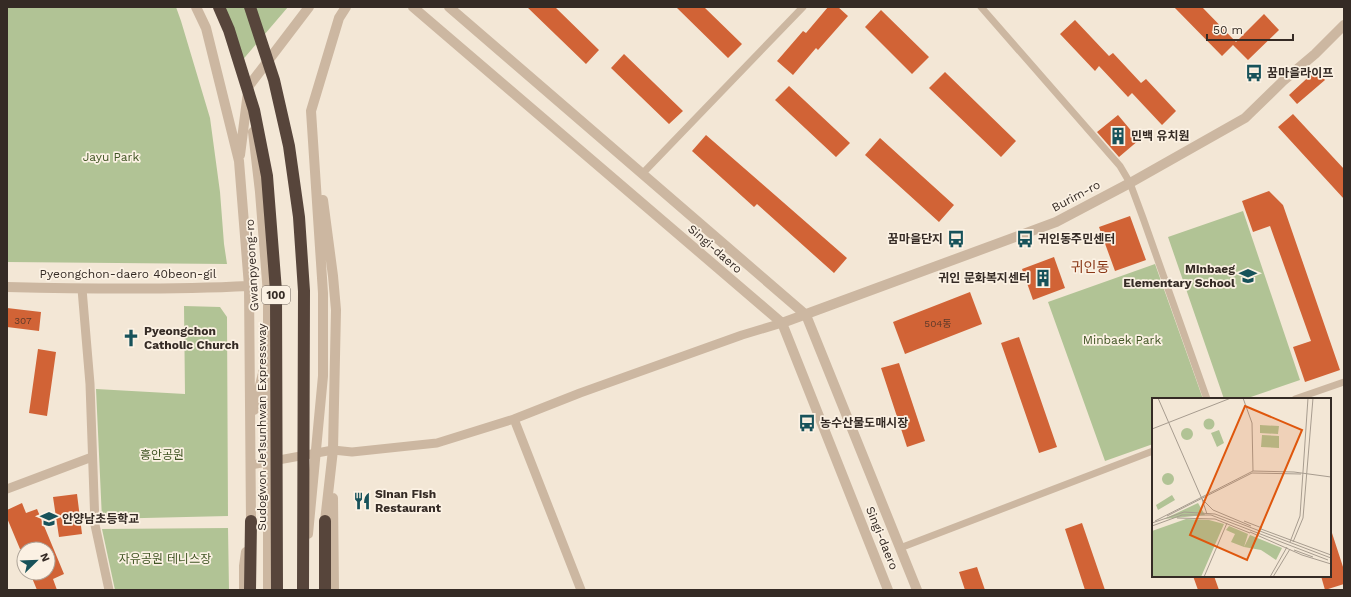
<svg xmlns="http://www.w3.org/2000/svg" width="1351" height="597" font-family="'Work Sans','Noto Sans KR',sans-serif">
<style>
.green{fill:#b1c395}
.building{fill:#d16336}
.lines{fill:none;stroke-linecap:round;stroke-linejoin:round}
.pedestrian{stroke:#ccb7a1;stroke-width:7}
.minor{stroke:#ccb7a1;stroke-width:9}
.tertiary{stroke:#ccb7a1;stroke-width:10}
.motorway{stroke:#57453b;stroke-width:12}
.motorway-bridge{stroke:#57453b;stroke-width:12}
.labels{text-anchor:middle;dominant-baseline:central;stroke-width:3.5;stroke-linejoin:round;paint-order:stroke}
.number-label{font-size:10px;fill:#5c3929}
.shield{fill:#fbf1e3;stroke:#70665e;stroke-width:1}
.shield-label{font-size:11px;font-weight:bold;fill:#352b25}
.poi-label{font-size:12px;font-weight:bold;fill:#352b25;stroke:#fbf1e3;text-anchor:start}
.park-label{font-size:12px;fill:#425626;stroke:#fbf1e3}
.street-label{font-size:12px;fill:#352b25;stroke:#fbf1e3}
.quarter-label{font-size:14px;fill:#8b3817;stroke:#fbf1e3}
.inset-road{fill:none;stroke:#a79c8f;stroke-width:1}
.view{fill:#df570d;fill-opacity:0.15;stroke:#df570d;stroke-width:2}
.inset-edge{fill:none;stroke:#352b25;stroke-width:2}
</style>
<rect width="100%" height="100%" fill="#f3e7d6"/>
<path class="green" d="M7 7H176L181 21 210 118 220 192 224 244 227 264 7 262Z
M219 7H288L240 63Z
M1243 211 1300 380 1245 399H1224L1168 237Z
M1155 264 1203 399H1153V444L1105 461 1048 302Z
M184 306 220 307 227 317 228 516 102 519 96 389 185 394Z
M228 528 229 590H115L102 529Z"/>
<path class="building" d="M527 7H555L599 50 586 64Z
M676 7H704L742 44 728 58Z
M828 7H838L848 16 818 50 816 48 793 75 777 61 803 31 806 33Z
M1174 7H1202L1236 42 1264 14 1279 30 1248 60 1233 45 1222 56Z
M881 10 929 57 912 74 865 27Z
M1075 20 1109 56 1113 53 1141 83 1146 79 1176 111 1162 125 1132 93 1128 97 1099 66 1095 71 1060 34Z
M624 54 683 111 669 124 611 68Z
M1316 70 1325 80 1297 104 1289 95Z
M945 72 1016 141 1001 157 929 88Z
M789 86 850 143 836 157 775 100Z
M1293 114 1344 169V199L1278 127Z
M1118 115 1139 140 1119 157 1097 132Z
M706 135 847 258 834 273 757 204 754 207 692 151Z
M880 138 954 205 939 222 865 155Z
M1269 191 1283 205 1340 370 1305 382 1293 347 1311 341 1270 226 1253 232 1242 201Z
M1130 216 1146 260 1115 271 1099 227Z
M1054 257 1065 288 1033 300 1022 269Z
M970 292 982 324 905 354 893 322Z
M7 308 41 312 39 331 7 327Z
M1019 337 1057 447 1039 453 1001 343Z
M38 349 56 352 47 416 29 413Z
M899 363 925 441 907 447 881 368Z
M77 494 82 534 59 537 53 497Z
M22 503 26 513 37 509 64 574 53 579 57 590H37L30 573H48V549H20L7 518V510Z
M1082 523 1105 590H1085L1065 529Z
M1330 533H1332L1344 570V584L1325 590 1321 576H1330Z
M977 567 985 590H965L959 572Z
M1193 576H1214L1219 590H1198Z"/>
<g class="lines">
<path class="pedestrian" d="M981 7 1120 166 1130 183 1143 218 1207 399
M643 173 803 7
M1295 399 1344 382
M900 548 1153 451"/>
<path class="minor" d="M82 289 90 384 95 525 109 590
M514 419 581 590
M251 465 333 450 352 452 437 443 514 419 580 393 742 335 782 323
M7 489 92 457"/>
<path class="tertiary" d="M196 7 206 28 239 161 249 286 251 521 250 528
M413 7 782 323 888 590
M449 7 806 315 917 590
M249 94 248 87 309 7
M253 132 260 192 268 294V590
M240 155 248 92
M323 200 333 276 336 310 333 450 325 521
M7 287C88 289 168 290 249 286
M782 323 1056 222 1130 183 1245 118 1283 81 1315 54 1344 25
M254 410 264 369
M333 498 334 590
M308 534 323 376V293L311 111 339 18 346 7
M244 590V566L246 552"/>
<path class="motorway" d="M325 521V590
M250 590 251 521"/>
<path class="motorway-bridge" d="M219 7 229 30 254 110 267 176 276 291 277 590
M250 7 274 80 289 146 299 217 304 291 303 590"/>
</g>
<defs>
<g id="bus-bare" transform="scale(1.38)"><path d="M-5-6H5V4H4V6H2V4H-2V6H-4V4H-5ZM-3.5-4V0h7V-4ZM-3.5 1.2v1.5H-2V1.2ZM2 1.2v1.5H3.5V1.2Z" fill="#17525a" stroke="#fbf1e3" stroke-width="2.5" paint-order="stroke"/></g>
<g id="building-bare" transform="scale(1.38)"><path d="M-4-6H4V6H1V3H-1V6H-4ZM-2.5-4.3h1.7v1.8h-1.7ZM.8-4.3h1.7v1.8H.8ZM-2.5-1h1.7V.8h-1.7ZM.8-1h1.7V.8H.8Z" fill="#17525a" stroke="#fbf1e3" stroke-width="2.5" paint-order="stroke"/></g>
<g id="school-bare" transform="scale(1.38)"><path d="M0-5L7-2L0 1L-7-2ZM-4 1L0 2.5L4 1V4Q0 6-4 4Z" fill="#17525a" stroke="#fbf1e3" stroke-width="2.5" paint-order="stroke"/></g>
<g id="church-bare" transform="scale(1.38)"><path d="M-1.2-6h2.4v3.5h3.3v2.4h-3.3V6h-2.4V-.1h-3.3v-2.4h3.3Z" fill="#17525a" stroke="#fbf1e3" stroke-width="2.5" paint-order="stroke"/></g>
<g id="restaurant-bare" transform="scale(1.38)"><path d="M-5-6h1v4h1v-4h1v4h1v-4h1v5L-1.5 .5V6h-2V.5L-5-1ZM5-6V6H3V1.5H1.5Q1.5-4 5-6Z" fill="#17525a" stroke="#fbf1e3" stroke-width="2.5" paint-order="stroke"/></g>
</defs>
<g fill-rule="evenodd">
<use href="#bus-bare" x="1254" y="73"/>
<use href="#building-bare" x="1118" y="136"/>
<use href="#bus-bare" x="956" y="239"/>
<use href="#bus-bare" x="1025" y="239"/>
<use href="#school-bare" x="1248" y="276"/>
<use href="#building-bare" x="1043" y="278"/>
<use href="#church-bare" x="131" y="338"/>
<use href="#bus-bare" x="807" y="423"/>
<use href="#restaurant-bare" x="362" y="501"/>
<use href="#school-bare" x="49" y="519"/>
</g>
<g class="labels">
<g class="number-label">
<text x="23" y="320">307</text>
<text x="938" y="323">504동</text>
</g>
<rect class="shield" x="262" y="286" width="28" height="18" rx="3"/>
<g class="shield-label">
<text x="276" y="295">100</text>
</g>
<g class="poi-label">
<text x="1267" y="73">꿈마을라이프</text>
<text x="1131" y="136">민백 유치원</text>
<text x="943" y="239" text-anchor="end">꿈마을단지</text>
<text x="1038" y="239">귀인동주민센터</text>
<text x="1235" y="269" text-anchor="end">Minbaeg<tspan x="1235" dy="14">Elementary School</tspan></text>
<text x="1030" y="278" text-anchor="end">귀인 문화복지센터</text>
<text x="144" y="331">Pyeongchon<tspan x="144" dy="14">Catholic Church</tspan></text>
<text x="820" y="423">농수산물도매시장</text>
<text x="375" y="494">Sinan Fish<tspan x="375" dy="14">Restaurant</tspan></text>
<text x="62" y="519">안양남초등학교</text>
</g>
<g class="park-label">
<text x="111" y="157">Jayu Park</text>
<text x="1122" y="340">Minbaek Park</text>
<text x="162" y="455">흥안공원</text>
<text x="165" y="559">자유공원 테니스장</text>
</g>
<g class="street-label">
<text transform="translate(1076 196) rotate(-28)">Burim-ro</text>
<text transform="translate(715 249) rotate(41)">Singi-daero</text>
<text transform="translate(252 265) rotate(-93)">Gwanpyeong-ro</text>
<text x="128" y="274">Pyeongchon-daero 40beon-gil</text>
<text transform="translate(262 427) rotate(-90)">Sudogwon Je1sunhwan Expressway</text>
<text transform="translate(882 538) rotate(68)">Singi-daero</text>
</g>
<g class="quarter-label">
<text x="1090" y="267">귀인동</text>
</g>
</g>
<g transform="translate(1152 398)">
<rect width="179" height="179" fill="#f3e7d6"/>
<path d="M51.5 26a5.5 5.5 0 1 1 11 0a5.5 5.5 0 1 1-11 0ZM108 27 127 28 126 36 108 35ZM29 36a6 6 0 1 1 12 0a6 6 0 1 1-12 0ZM67 32 72 45 65 49 59 35ZM110 37 127 38V50L109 49ZM10 81a6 6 0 1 1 12 0a6 6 0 1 1-12 0ZM20 97 23 102 6 112 4 107ZM46 105 53 117 12 121ZM34 121 57 122 72 126 49 179H0V133ZM77 128 96 136 92 149 79 144 83 136 74 132ZM98 137 130 150 124 162 109 152 92 149Z" fill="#b1c395"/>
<path class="inset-road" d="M6 0 50 101 61 112 99 128M91 0 100 25 101 73M0 31 79 0M50 101 55 116M15 118 100 75 149 76M25 120 63 121 98 135M3 123 101 73 142 74 179 79M92 123 110 130M0 125 32 114 63 116 179 160M0 128 30 117H59L176 162M109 131 179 157M98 134 150 157 179 166M138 144 148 118 156 0M141 144 151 120 161 0M142 152 161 159M52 179 75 125M118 179 135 149M121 179 138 151"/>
<path class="view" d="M93 8 150 32 95 162 38 137Z"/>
<rect width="179" height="179" class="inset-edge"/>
</g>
<rect width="1351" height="597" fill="none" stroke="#352b25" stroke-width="16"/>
<g transform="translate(36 561) rotate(67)"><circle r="19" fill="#fbf1e3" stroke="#aca297"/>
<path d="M0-3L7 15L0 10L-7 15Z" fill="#17525a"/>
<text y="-6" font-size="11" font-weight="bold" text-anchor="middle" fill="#352b25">N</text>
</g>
<path d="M1207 34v6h86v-6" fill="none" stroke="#352b25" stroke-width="2"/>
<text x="1213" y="34" font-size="12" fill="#352b25" stroke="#fbf1e3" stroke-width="3" paint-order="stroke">50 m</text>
</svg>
